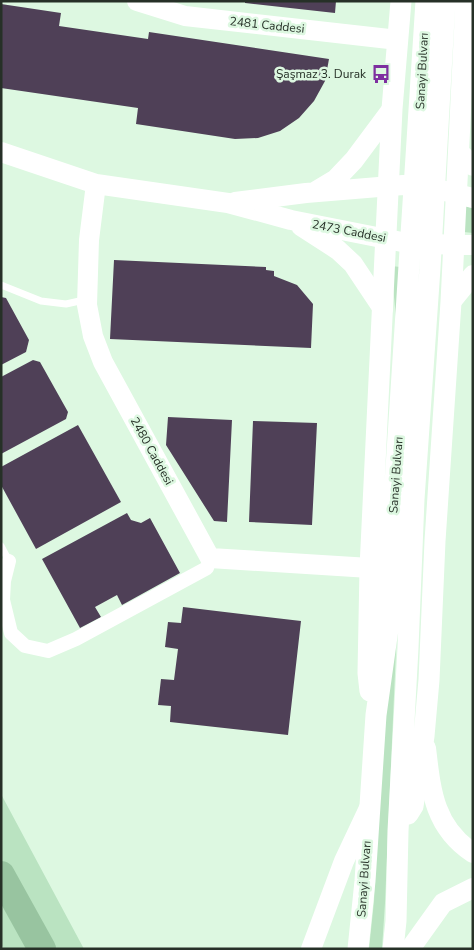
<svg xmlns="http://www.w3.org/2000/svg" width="474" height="950" font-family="'Nunito Sans',sans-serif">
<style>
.green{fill:#bae3c1}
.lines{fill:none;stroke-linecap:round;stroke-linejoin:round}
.river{stroke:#98c4a0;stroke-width:28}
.building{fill:#4f4057}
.lane{stroke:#fff;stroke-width:7}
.street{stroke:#fff;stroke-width:14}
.secondary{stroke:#fff;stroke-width:20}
.primary{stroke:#fff;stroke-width:21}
.labels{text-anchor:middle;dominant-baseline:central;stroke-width:5;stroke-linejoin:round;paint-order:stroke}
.street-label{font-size:12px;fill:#263027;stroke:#ddf8e1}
.poi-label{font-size:12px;fill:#263027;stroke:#ddf8e1;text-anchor:end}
</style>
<rect width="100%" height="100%" fill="#ddf8e1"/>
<path class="green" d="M464 206 473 208V233L464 232Z
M391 266 420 269 409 351 385 903 382 949H369L374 901 397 328Z
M1 794 84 949H4L1 944Z"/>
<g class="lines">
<path class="river" d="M1 875 42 949"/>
</g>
<path class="building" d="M245 1H336L335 13 245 3Z
M1 4 61 13 59 26 148 39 149 32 329 59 325 81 314 101 299 118 280 131 258 138 235 139 136 124 138 108 1 88Z
M114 260 266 267V270L274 271V276L297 285 313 304 311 348 110 339Z
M1 297 6 298 29 340 26 352 1 365Z
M33 360 40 362 68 412 66 419 1 454V377Z
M168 417 232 420 227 522 214 521 166 445Z
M253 421 317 423 312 525 249 522Z
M78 425 121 502 36 549 1 485V467Z
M127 513 131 520 141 523 150 518 180 573 122 605 117 595 95 607 101 617 80 628 42 559Z
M183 607 301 621 288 735 170 722 171 706 158 705 161 679 174 680 178 649 165 647 168 622 181 623Z"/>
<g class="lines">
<path class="lane" d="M1 285 41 301 66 304 84 300
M1 546 9 561"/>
<path class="street" d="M9 561 4 581 3 600 11 633 25 646 48 651 76 639 207 568 210 558"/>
<path class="secondary" d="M137 1 185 16 398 40
M1 152 96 184 228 203 291 220 402 242 453 245H473
M459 152 473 166
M96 184 89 240 87 305 93 336 103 362 210 558 370 568
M316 191 336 179 354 160 392 109
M235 202 306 193 403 185 425 186 473 198
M301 226 338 250 353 264 383 309
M451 302 473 275
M426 748C431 791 434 827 473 853
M311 949 344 861 369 808
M410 949 443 903 473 888"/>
<path class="primary" d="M370 691 368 673 370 568 392 109 401 1
M408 814 413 806 424 736 429 680 435 541 451 302 466 1
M358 949 365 881 376 715 388 629 393 515 426 1
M393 949 396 921 398 831 408 648 414 499 430 268 445 1"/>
</g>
<defs>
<g id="bus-bare" transform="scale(1.5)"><path d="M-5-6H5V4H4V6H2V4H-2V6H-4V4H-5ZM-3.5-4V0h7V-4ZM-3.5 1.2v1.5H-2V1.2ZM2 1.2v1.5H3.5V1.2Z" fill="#7e2fa0" stroke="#ddf8e1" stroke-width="2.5" paint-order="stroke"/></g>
</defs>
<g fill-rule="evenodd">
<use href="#bus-bare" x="381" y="74"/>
</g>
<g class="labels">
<g class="street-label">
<text transform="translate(267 25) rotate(6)">2481 Caddesi</text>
<text transform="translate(422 71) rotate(-87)">Sanayi Bulvarı</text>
<text transform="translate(349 231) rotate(11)">2473 Caddesi</text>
<text transform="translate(152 451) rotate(61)">2480 Caddesi</text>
<text transform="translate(396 475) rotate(-86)">Sanayi Bulvarı</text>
<text transform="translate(364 879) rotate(-86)">Sanayi Bulvarı</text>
</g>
<g class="poi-label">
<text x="366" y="74">Şaşmaz 3. Durak</text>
</g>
</g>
<rect width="474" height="950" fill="none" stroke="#263027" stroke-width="5"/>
</svg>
